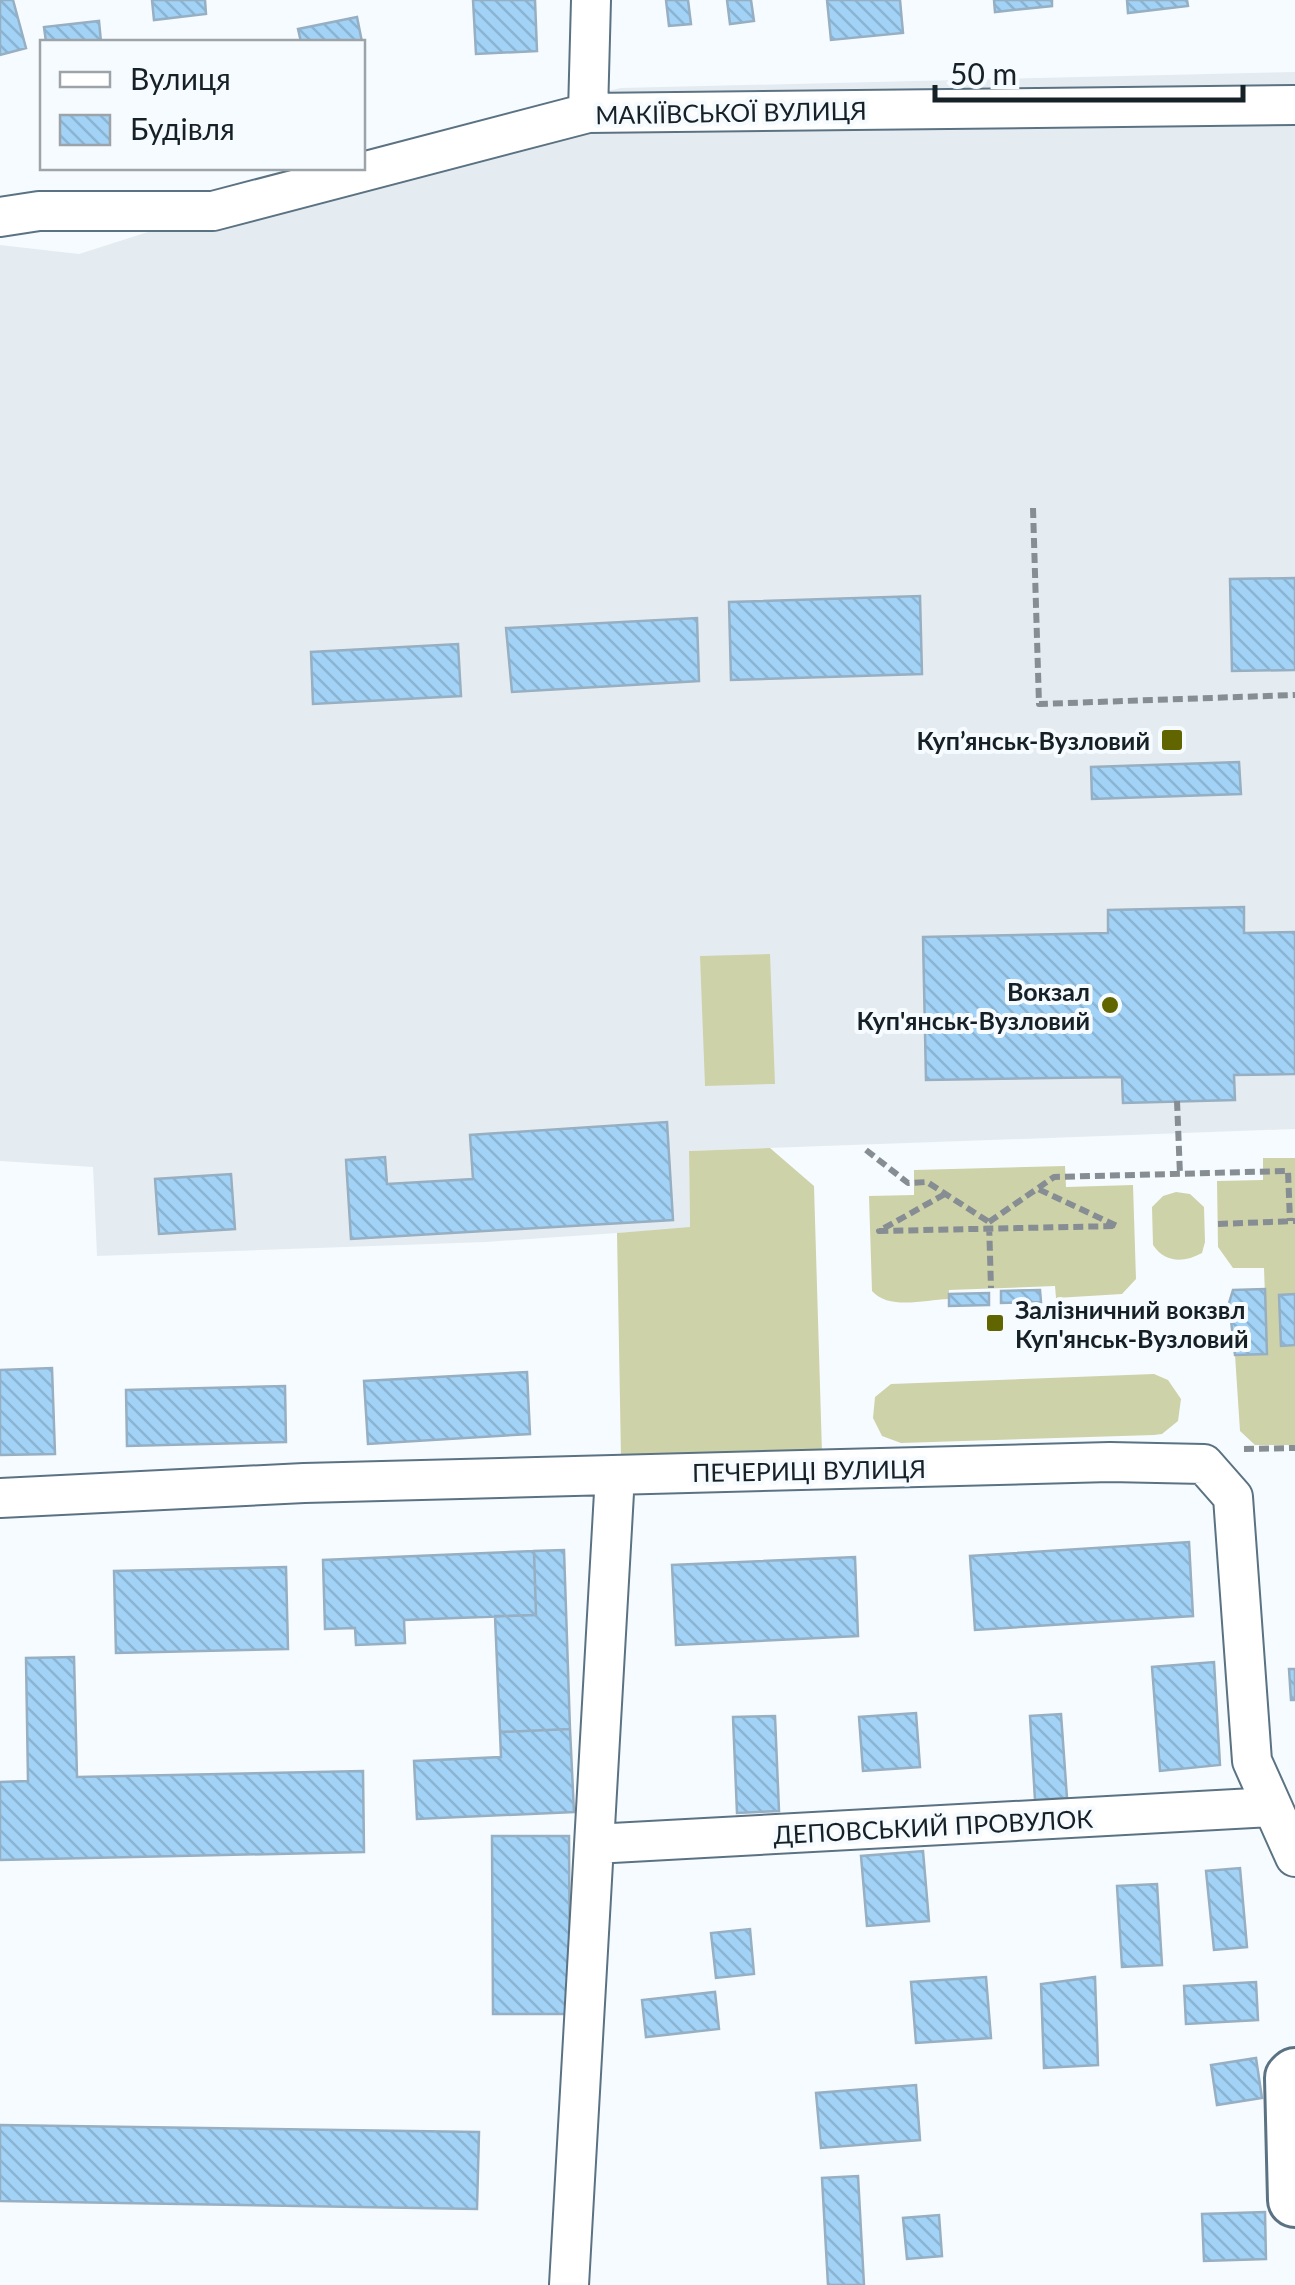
<svg xmlns="http://www.w3.org/2000/svg" width="1295" height="2285" font-family="Lato,sans-serif">
<style>
.built{fill:#e5ecf1}
.grass{fill:#ced2a9}
.building{fill:url(#building-back-hatch);stroke:#96afc2;stroke-width:2.5}
.lines{fill:none;stroke-linecap:round;stroke-linejoin:round}
.street-casing{stroke:#5b7283;stroke-width:42}
.secondary-casing{stroke:#5b7283;stroke-width:58}
.path{stroke:#868d93;stroke-width:6;stroke-dasharray:10 5;stroke-linecap:butt}
.street{stroke:#fff;stroke-width:38}
.secondary{stroke:#fff;stroke-width:52}
.poi-dot{fill:#616500;stroke:#f6fbff;stroke-width:4}
.labels{text-anchor:middle;dominant-baseline:central;stroke-width:8;stroke-linejoin:round;paint-order:stroke}
.street-label{font-size:25px;fill:#162027;stroke:#f6fbff}
.poi-label{font-size:25px;font-weight:bold;fill:#162027;stroke:#f6fbff;text-anchor:end}
</style>
<defs>
<pattern id="building-back-hatch" width="6" height="6" patternUnits="userSpaceOnUse" patternTransform="scale(2.5)"><rect width="6" height="6" fill="#a2d2f6"/><path d="M-1 5l2 2M0 0l6 6M5-1l2 2" fill="none" stroke="#8bb4d3"/></pattern>
</defs>
<rect width="100%" height="100%" fill="#f6fbff"/>
<path class="built" d="M1295 72V1129L689 1151 690 1228 486 1242 97 1256 93 1167 0 1161V245L79 254 555 102 621 88Z"/>
<path class="grass" d="M770 954 775 1084 705 1086 700 956Z
M770 1148 814 1186 822 1453 621 1459 617 1233 690 1227 689 1151Z
M1263 1158H1295V1445H1255L1240 1431 1235 1355 1267 1354 1264 1268H1233L1218 1247 1217 1181 1263 1180Z
M1065 1166 1066 1187 1133 1185 1136 1279 1122 1294 1056 1298 1055 1286 949 1290 948 1299C925 1300 888 1310 872 1291L869 1196 914 1195V1170Z
M1176 1192 1190 1194 1204 1207 1205 1242 1202 1253C1184 1263 1165 1263 1153 1245L1152 1207 1163 1196Z
M1154 1374 1168 1380 1181 1399 1178 1421 1162 1434 1154 1435 901 1443 882 1436 873 1418 875 1397 891 1384Z"/>
<path class="building" d="M0 0H13L26 48 0 55Z
M152 0H205L206 14 154 20Z
M473 0H535L537 51 476 54Z
M666 0H688L691 24 669 26Z
M727 0H751L754 21 730 24Z
M827 0H900L903 33 831 40Z
M994 0H1052V6L995 12Z
M1127 0H1187L1188 6 1128 13Z
M357 17 362 42H301L298 29Z
M99 21 101 42H46L44 27Z
M1295 578V670L1232 671 1230 579Z
M920 596 922 674 731 680 729 602Z
M697 618 699 681 512 692 506 628Z
M458 644 461 696 313 704 311 652Z
M1239 762 1241 794 1092 799 1091 767Z
M1244 907V933L1295 932V1074L1234 1075 1235 1100 1123 1103 1122 1077 926 1080 923 937 1108 933V910Z
M667 1122 673 1220 351 1239 346 1160 385 1157 387 1184 473 1179 470 1135Z
M231 1174 235 1229 159 1234 155 1179Z
M1265 1289 1267 1354 1235 1355 1229 1303 1233 1290Z
M1040 1290 1041 1302 1001 1303V1291Z
M989 1293V1305L949 1306V1294Z
M1295 1294V1345L1281 1346 1279 1295Z
M52 1368 55 1454 0 1455V1370Z
M527 1372 530 1434 368 1444 364 1381Z
M285 1386 286 1442 127 1446 126 1390Z
M1189 1542 1193 1616 975 1630 970 1556Z
M564 1550 570 1729 500 1732 495 1616 536 1615 534 1551Z
M534 1551 536 1615 404 1620 405 1643 356 1645 355 1628 325 1629 323 1560Z
M855 1557 858 1636 676 1645 672 1565Z
M286 1567 288 1649 116 1653 114 1571Z
M74 1657 77 1777 363 1771 364 1852 0 1860V1782L28 1781 26 1658Z
M1214 1662 1220 1765 1160 1771 1152 1667Z
M1289 1669H1295V1700H1291Z
M916 1713 920 1767 863 1771 859 1717Z
M1061 1714 1067 1798 1035 1800 1030 1716Z
M775 1716 779 1811 737 1813 733 1717Z
M570 1729 574 1812 417 1819 414 1761 501 1757 500 1732Z
M492 1836H569L570 2014H493Z
M923 1851 929 1921 867 1926 861 1856Z
M1240 1868 1247 1947 1214 1950 1206 1871Z
M1157 1884 1162 1965 1122 1967 1117 1886Z
M750 1929 754 1974 716 1978 711 1933Z
M986 1977 991 2038 916 2043 911 1982Z
M1095 1977 1098 2065 1044 2068 1041 1984Z
M1256 1982 1258 2020 1186 2024 1184 1986Z
M715 1992 719 2029 646 2037 642 2000Z
M1256 2058 1262 2098 1217 2105 1211 2065Z
M916 2085 920 2140 821 2148 816 2093Z
M0 2125 479 2132 477 2209 0 2201Z
M858 2176 864 2285H828L822 2178Z
M1265 2212 1266 2259 1204 2261 1202 2214Z
M939 2215 942 2256 907 2259 903 2218Z"/>
<g class="lines">
<g class="street-casing">
<path id="street" d="M588 113 591 0
M0 217 39 211H213L588 113 1295 105
M0 1498 304 1483 1110 1462 1204 1464 1233 1497 1252 1761 1295 1857
M594 1844 1272 1807
M569 2285 615 1475"/>
</g>
<g class="secondary-casing">
<path id="secondary" d="M1295 2075 1292 2078 1295 2200"/>
</g>
<path class="path" d="M1033 508 1039 704 1295 695
M1177 1101 1180 1175
M866 1150 908 1183 927 1182 989 1222 991 1288
M945 1194 879 1231 1117 1226 1038 1189
M989 1222 1054 1177 1288 1171 1290 1221
M1218 1224 1295 1221
M1244 1449 1295 1448"/>
<use href="#street" class="street"/>
<use href="#secondary" class="secondary"/>
</g>
<g class="poi-dot">
<rect x="1160" y="728" width="24" height="24" rx="5"/>
<circle cx="1110" cy="1005" r="10"/>
<rect x="985" y="1313" width="20" height="20" rx="5"/>
</g>
<g class="labels">
<g class="street-label">
<text transform="translate(731 112) rotate(-1)">МАКІЇВСЬКОЇ ВУЛИЦЯ</text>
<text transform="translate(809 1470) rotate(-1)">ПЕЧЕРИЦІ ВУЛИЦЯ</text>
<text transform="translate(933 1826) rotate(-3)">ДЕПОВСЬКИЙ ПРОВУЛОК</text>
</g>
<g class="poi-label">
<text x="1150" y="740">Куп’янськ-Вузловий</text>
<text x="1090" y="991">Вокзал<tspan x="1090" dy="29">Куп'янськ-Вузловий</tspan></text>
<text x="1015" y="1309" text-anchor="start">Залізничний вокзвл<tspan x="1015" dy="29">Куп'янськ-Вузловий</tspan></text>
</g>
</g>
<rect x="40" y="40" width="325" height="130" fill="#f6fbff" stroke="#9ca3a9" stroke-width="2.5"/>
<rect x="60" y="72" width="50" height="15" fill="#ffffff" stroke="#9ca3a9" stroke-width="2.5"/>
<text x="130" y="90" font-size="30" fill="#162027">Вулиця</text>
<rect x="60" y="115" width="50" height="30" fill="url(#building-back-hatch)" stroke="#9ca3a9" stroke-width="2.5"/>
<text x="130" y="140" font-size="30" fill="#162027">Будівля</text>
<path d="M935 85v15h308v-15" fill="none" stroke="#162027" stroke-width="5"/>
<text x="950" y="85" font-size="30" fill="#162027" stroke="#f6fbff" stroke-width="8" paint-order="stroke">50 m</text>
</svg>
